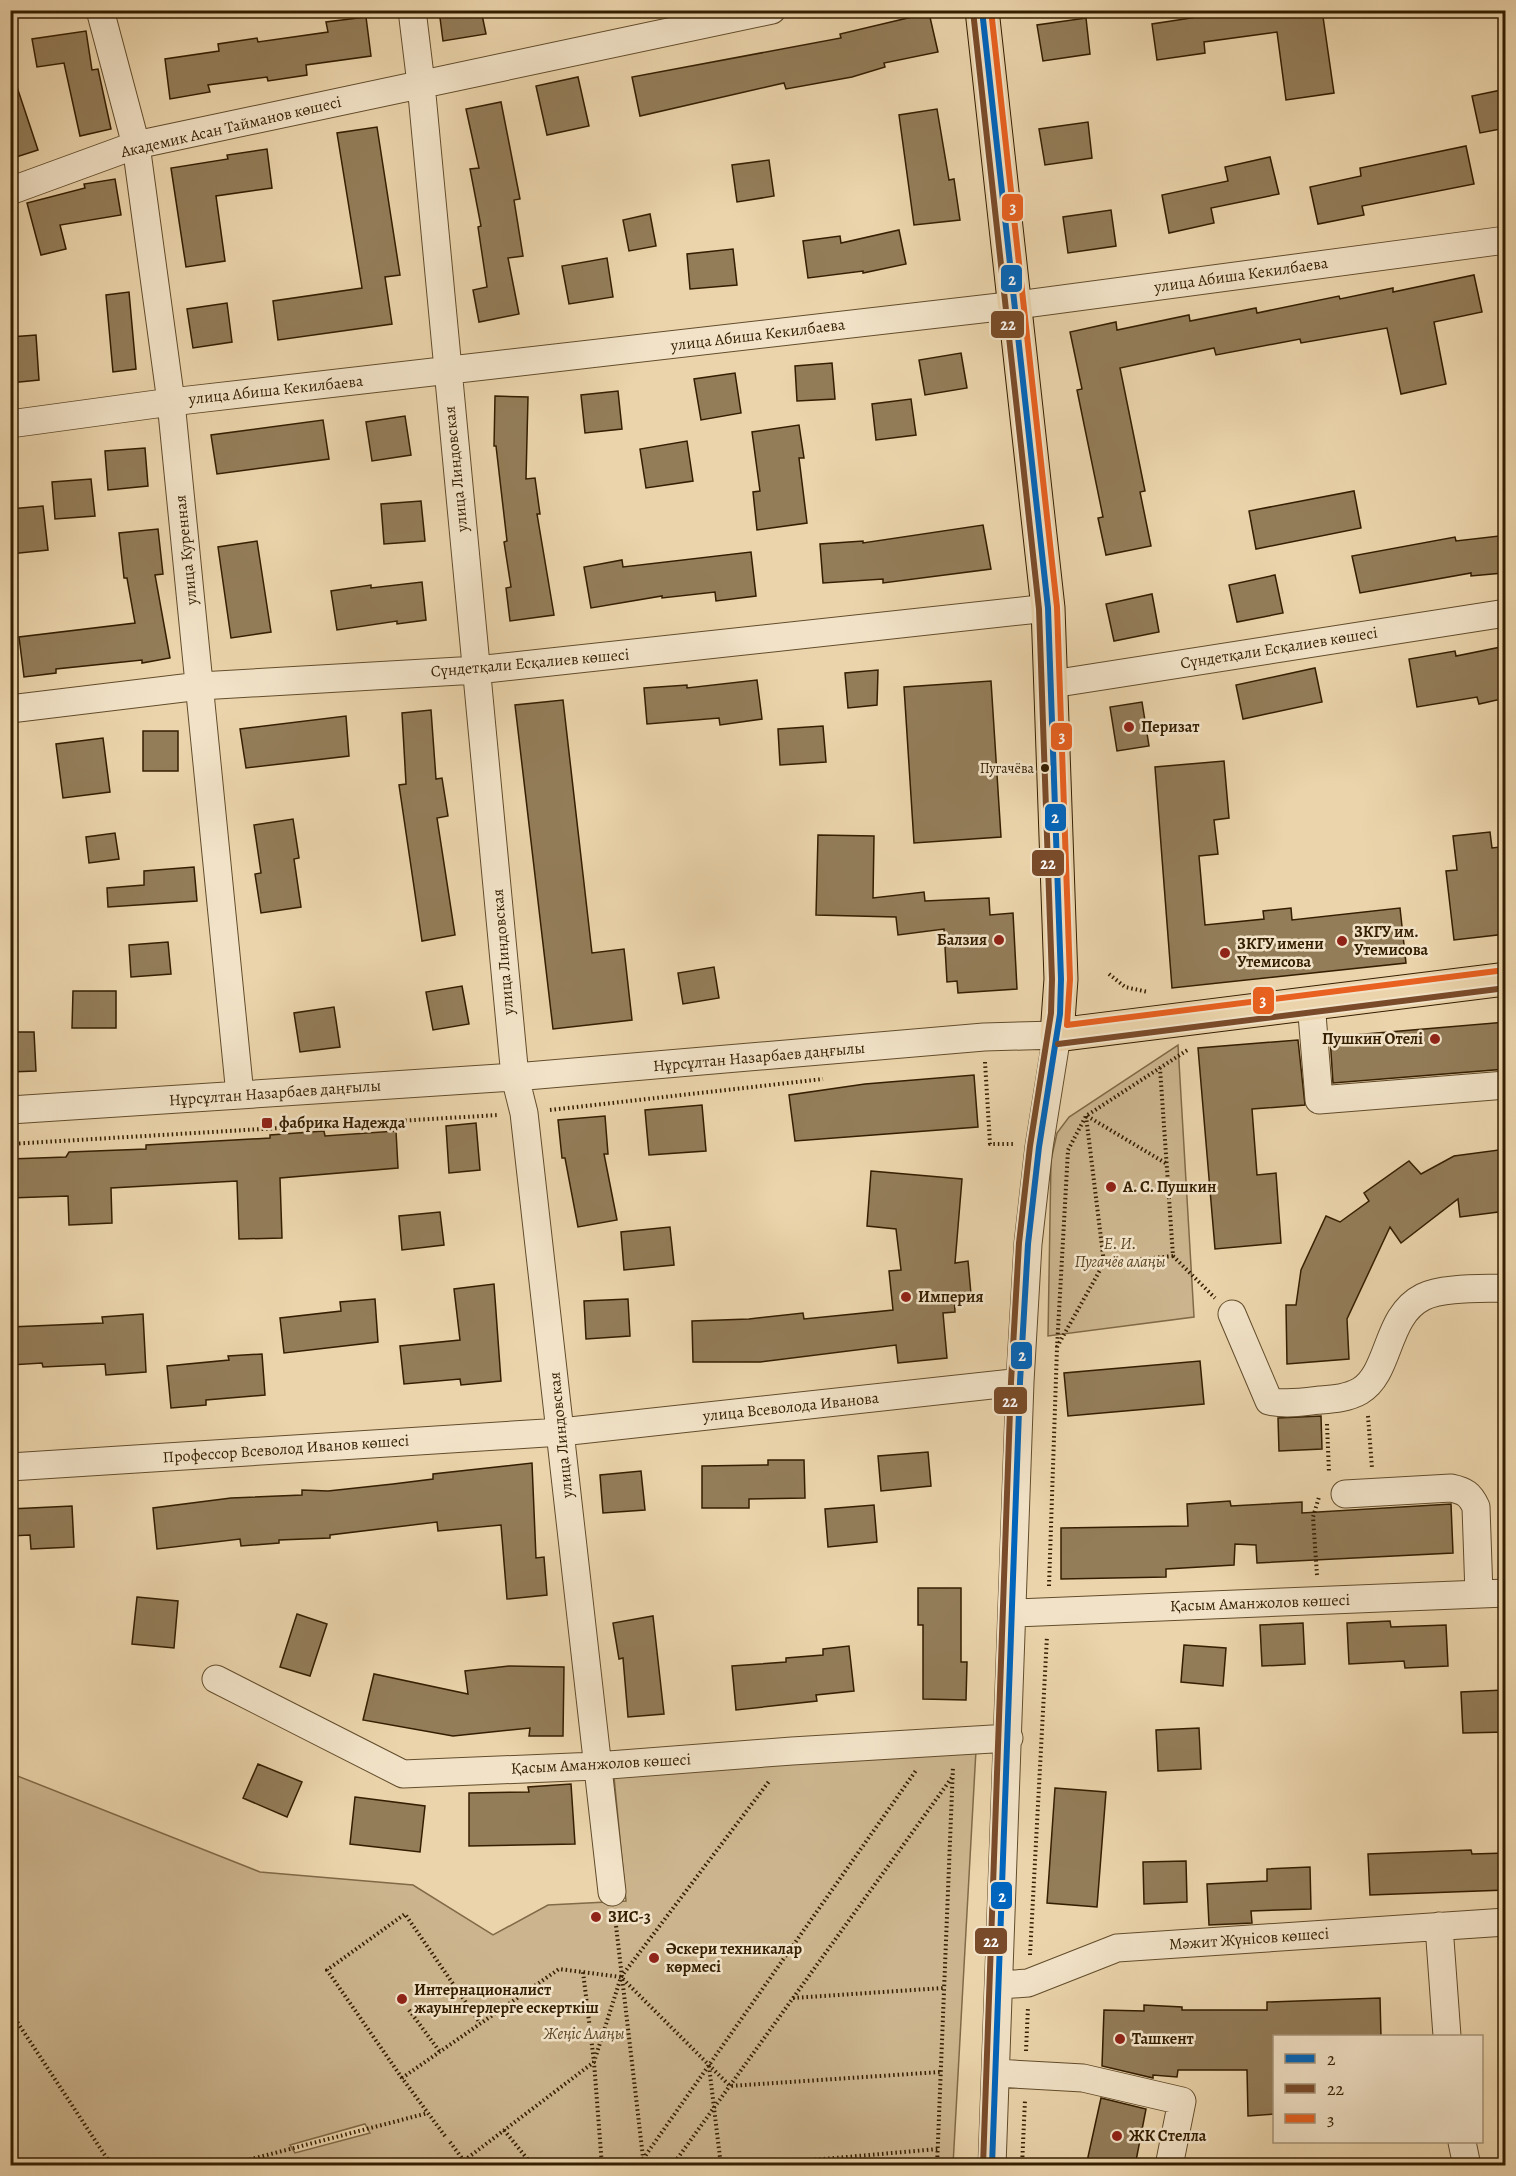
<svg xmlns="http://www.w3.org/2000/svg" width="1516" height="2176" font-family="Alegreya,serif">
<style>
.green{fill:#ccb58e;stroke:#806a47;stroke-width:1.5;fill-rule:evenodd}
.building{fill:#937d59;stroke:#341e00;stroke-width:1.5}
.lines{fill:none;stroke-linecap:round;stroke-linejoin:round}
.minor-casing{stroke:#624c2b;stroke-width:29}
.major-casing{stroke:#341e00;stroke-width:35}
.path{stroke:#341e00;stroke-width:4;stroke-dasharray:1.5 3;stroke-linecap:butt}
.minor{stroke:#f2e3c8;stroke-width:27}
.major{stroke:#ebd4ab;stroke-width:33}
.bus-1-casing{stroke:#f2e3c8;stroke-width:10}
.bus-2-casing{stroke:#f2e3c8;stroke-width:10}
.bus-3-casing{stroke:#f2e3c8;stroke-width:10}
.bus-1{stroke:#0065bd;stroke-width:6}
.bus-2{stroke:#7a4b2a;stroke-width:6}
.bus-3{stroke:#e86120;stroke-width:6}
.poi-dot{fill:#8f2418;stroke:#f2e3c8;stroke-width:2}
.bus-dot{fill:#341e00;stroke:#f2e3c8;stroke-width:2}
.labels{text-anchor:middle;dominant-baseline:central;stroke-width:5;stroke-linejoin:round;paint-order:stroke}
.bus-label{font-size:14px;fill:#341e00;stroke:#f2e3c8;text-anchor:end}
.street-label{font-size:16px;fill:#341e00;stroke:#f2e3c8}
.poi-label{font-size:16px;font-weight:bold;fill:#341e00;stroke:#f2e3c8;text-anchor:start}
.park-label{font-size:16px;font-style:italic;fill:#5a4424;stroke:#f2e3c8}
.line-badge{stroke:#f2e3c8;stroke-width:2}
.badge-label{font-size:16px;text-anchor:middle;font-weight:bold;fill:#fff}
</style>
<rect width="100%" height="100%" fill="#ebd4ab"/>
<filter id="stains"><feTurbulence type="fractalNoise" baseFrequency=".00333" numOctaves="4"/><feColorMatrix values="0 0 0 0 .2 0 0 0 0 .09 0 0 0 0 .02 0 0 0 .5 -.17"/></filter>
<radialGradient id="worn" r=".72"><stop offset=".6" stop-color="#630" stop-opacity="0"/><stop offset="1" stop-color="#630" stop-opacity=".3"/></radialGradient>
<path class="green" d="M1178 1045 1194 1317 1048 1336 1051 1160 1057 1133 1069 1117Z
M976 1750 953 2165H11L10 1773 260 1872 413 1885 493 1935 548 1905 626 1901 614 1777ZM365 2124 370 2133 295 2153 290 2145Z"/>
<path class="building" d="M439 10H481L486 34 443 41Z
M1210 10H1322L1334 93 1286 100 1277 32 1204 42 1205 53 1157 60 1152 24 1211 15Z
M929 13 938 52 884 63 885 67 852 77 786 89 784 83 640 116 632 77 841 38 840 34Z
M366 17 371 56 306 65 307 75 268 81 267 77 208 85 210 92 170 99 165 59 219 51 218 44 257 38 258 42 328 32 326 22Z
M1086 18 1090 54 1043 61 1037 25Z
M86 31 92 70 98 69 111 129 80 136 64 63 37 67 32 39Z
M578 77 589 126 547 135 536 86Z
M10 78H14L38 150 10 159Z
M1506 89V128L1480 133 1472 96Z
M501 102 520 199 514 200 523 256 508 258 519 314 479 322 473 290 487 287 478 227 481 226 470 169 479 168 466 109Z
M937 109 949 180 954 179 960 220 914 225 899 115Z
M1088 122 1092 158 1045 165 1039 129Z
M377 127 400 275 385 277 392 324 278 340 273 301 362 288 337 133Z
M1466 146 1474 184 1362 206 1364 215 1318 224 1310 187 1361 176 1360 168Z
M267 149 272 188 216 196 225 261 186 267 171 168 228 159 227 155Z
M1270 157 1279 194 1211 208 1214 223 1169 233 1162 195 1228 181 1225 167Z
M769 160 774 196 737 202 732 165Z
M115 179 121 215 60 225 66 249 41 255 27 203 85 188 84 184Z
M1111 210 1116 246 1068 253 1063 217Z
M650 214 656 246 629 251 623 220Z
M899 230 906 264 863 273V271L808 278 803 241 840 236 841 243Z
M733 249 737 285 690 289 687 254Z
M607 258 613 297 569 304 562 266Z
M1474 275 1482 312 1434 322 1446 384 1401 394 1387 328 1301 343 1300 339 1216 355 1214 348 1120 368 1145 491 1140 492 1151 546 1106 555 1098 518 1103 517 1077 390 1082 389 1070 332 1116 322 1117 330 1189 315 1190 321 1256 308 1257 313 1339 296 1340 299 1393 288V292Z
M129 292 136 369 113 372 106 295Z
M227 303 232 342 193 348 187 309Z
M36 335 39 380 10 383V337Z
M961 353 967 388 925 395 919 360Z
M832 363 835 399 797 401 795 366Z
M735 373 741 413 701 420 694 379Z
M618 391 622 429 585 433 581 395Z
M495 396 528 397 526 479 535 478 540 514H537L554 615 510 621 506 588 511 587 504 542 507 541 496 446H494Z
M911 399 916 435 876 440 872 404Z
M405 416 411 455 372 461 366 422Z
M323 420 329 459 217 474 211 435Z
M799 425 804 458H799L807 523 757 530 753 492 760 491 752 432Z
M687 441 693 481 646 488 640 449Z
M145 448 148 486 108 490 105 451Z
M91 479 95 516 55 519 52 482Z
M1354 491 1361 528 1256 549 1249 511Z
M421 501 425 541 384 544 381 504Z
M43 506 48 550 10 554V509Z
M983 525 991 569 883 583V579L823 583 820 544 863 541V543Z
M158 529 163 574 155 575 170 658 142 663V660L56 669V673L24 677 19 637 135 623 127 578H124L119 533Z
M1499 536 1503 573 1471 576V573L1360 593 1352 556 1455 537 1456 541Z
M257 541 271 632 231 638 218 547Z
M751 552 756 596 716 601 715 592 662 598V596L591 608 584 567 622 560 623 567Z
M1275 575 1283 613 1237 622 1229 585Z
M422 582 426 620 397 624V621L337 630 331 591 371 585V588Z
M1152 594 1159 632 1114 641 1106 604Z
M1506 646V698L1479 704 1477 697 1417 707 1409 659 1455 651 1456 656Z
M1315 668 1322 702 1243 719 1236 685Z
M878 670 877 705 848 708 845 673Z
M757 680 762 719 720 725 719 718 647 724 644 688 687 685V688Z
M991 681 1001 837 914 843 904 687Z
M563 700 592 953 624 949 632 1020 553 1029 515 705Z
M1142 702 1149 746 1117 751 1110 707Z
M431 710 436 779 442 778 448 816 437 818 455 935 422 941 399 785 406 784 402 713Z
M346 716 349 756 246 768 240 729Z
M823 726 826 762 780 765 778 729Z
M143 731H178V771H143Z
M103 738 110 792 63 798 56 744Z
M1224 761 1229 818 1214 820 1218 854 1199 856 1205 925 1264 919 1263 911 1291 908 1292 920 1400 908 1406 963 1172 988 1155 767Z
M293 819 299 858 294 859 301 907 261 913 255 874 261 873 254 825Z
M1490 832 1492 848 1500 847 1506 879V934L1454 940 1446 871 1457 870 1453 836Z
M115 833 119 859 89 863 86 837Z
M818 835 874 836 873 898 924 892 925 901 989 898 990 915 1013 913 1017 989 958 993 957 981 947 982 944 929 898 935 896 917 816 915Z
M194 867 197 901 108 907 107 888 144 885V871Z
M168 942 171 974 131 977 129 945Z
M714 967 719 998 683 1004 678 973Z
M462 986 469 1024 433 1030 426 992Z
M73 991H116V1028H72Z
M334 1007 340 1047 300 1052 294 1013Z
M1506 1022V1069L1333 1083 1330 1037Z
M10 1032H34L36 1071 10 1072Z
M1298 1040 1305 1105 1252 1109 1257 1175 1276 1173 1281 1243 1215 1249 1198 1048Z
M974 1075 978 1127 795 1141 789 1095 865 1084Z
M702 1105 706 1151 649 1155 645 1110Z
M605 1116 608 1154H604L617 1220 578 1227 565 1158H562L558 1120Z
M476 1123 480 1170 449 1173 446 1126Z
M324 1131 325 1136 396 1131 398 1168 280 1178 282 1238 239 1239 237 1181 111 1188 112 1223 69 1225 68 1196 10 1198V1159L66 1157 69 1152 146 1149V1145L270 1138V1135Z
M1506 1149V1211L1460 1217 1458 1199 1401 1243 1390 1227 1347 1319 1349 1359 1287 1364 1286 1305H1296L1301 1270 1326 1216 1340 1222 1369 1201 1364 1193 1409 1161 1421 1174 1454 1156Z
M871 1171 962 1179 955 1263 968 1261 971 1294 954 1296 955 1312 943 1313 947 1358 898 1363 896 1345 760 1362H693L692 1321 749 1319 803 1313 804 1319 893 1310 889 1271 901 1270 896 1229 867 1226Z
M440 1212 444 1245 402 1250 399 1216Z
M670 1227 674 1265 624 1270 621 1232Z
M494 1284 501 1381 461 1385 460 1379 404 1384 400 1346 460 1340 454 1289Z
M375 1299 378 1342 284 1353 280 1318 341 1311 340 1302Z
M628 1299 630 1336 586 1339 584 1301Z
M143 1314 146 1372 106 1375 105 1364 43 1367 42 1363 10 1365V1327L103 1323 102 1317Z
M262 1354 265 1395 206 1400V1405L171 1408 167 1366 229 1360 228 1356Z
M1200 1361 1204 1404 1068 1416 1064 1373Z
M1321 1416 1322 1449 1279 1451 1278 1418Z
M928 1452 931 1486 881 1491 878 1456Z
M768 1460H804L805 1498 749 1499V1508H702V1466L768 1465Z
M532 1463 536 1558 544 1557 547 1595 507 1599 501 1525 438 1531 437 1522 330 1535V1538L279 1540V1543L241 1546 240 1539 157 1549 153 1508 231 1498 302 1495V1490L328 1491 393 1484 433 1479V1474Z
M641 1471 645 1510 603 1513 600 1475Z
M1230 1501 1231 1506 1302 1502V1513L1451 1504 1453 1553 1257 1563 1256 1545 1235 1544 1234 1565 1166 1569V1577L1061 1579V1528L1188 1526 1187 1504Z
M874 1505 877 1542 828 1547 825 1509Z
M72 1506 74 1547 31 1549 30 1535 10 1536V1509Z
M918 1588H961V1662H967L966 1700 923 1699V1625H918Z
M137 1597 178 1601 174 1648 132 1644Z
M297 1614 327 1624 310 1676 280 1667Z
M653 1616 664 1714 628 1717 623 1658 619 1659 613 1623Z
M1390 1621 1391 1627 1446 1625 1448 1666 1405 1668 1404 1661 1349 1664 1347 1623Z
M1303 1623 1305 1664 1262 1666 1260 1625Z
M1184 1645 1226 1648 1223 1686 1181 1682Z
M849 1646 854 1691 816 1695 817 1701 736 1710 732 1666 786 1662V1658L823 1655V1649Z
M509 1666 564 1667 563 1736H529L530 1728 453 1736 363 1720 374 1674 468 1694 465 1671Z
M1504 1690 1506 1732 1463 1733 1461 1692Z
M1199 1728 1201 1769 1158 1771 1156 1730Z
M258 1764 302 1782 287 1817 243 1798Z
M571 1784 575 1844 469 1846V1793L529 1792 528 1787Z
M1055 1788 1106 1792 1097 1907 1047 1903Z
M355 1797 425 1806 420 1852 350 1844Z
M1471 1850 1472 1854 1506 1853V1890L1370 1895 1368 1854Z
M1186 1861 1187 1902 1144 1904 1143 1862Z
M1310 1867 1311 1909 1251 1911 1252 1923 1209 1925 1207 1884 1267 1881V1869Z
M1380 1998 1381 2037H1275V2114L1248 2116 1247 2070H1178L1177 2077 1153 2075V2078L1102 2066 1104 2010 1144 2011V2005L1182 2007V2010H1267V2002Z
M1101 2098 1146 2109 1135 2166H1086Z"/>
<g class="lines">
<g class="minor-casing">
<path id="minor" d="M100 10 136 145 171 402 240 1095
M412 10 421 84 515 1077 524 1113 612 1892
M10 191 136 145 772 10
M10 424 171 402 1017 305 1506 240
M1052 684 1506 613
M10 709 200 686 477 670 1048 608
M1311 1002 1319 1100 1506 1085
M10 1110 515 1077 984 1037 1057 1035 1039 1147 1028 1244 1020 1382 992 2166
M1232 1314 1269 1401C1284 1405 1304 1402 1320 1400 1333 1399 1348 1398 1360 1391 1391 1372 1385 1316 1423 1297 1442 1287 1484 1289 1506 1288
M10 1467 561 1432 1020 1382
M1345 1494 1451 1488C1465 1491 1470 1494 1476 1507L1479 1594
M1014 1613 1506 1593
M216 1679 403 1774 596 1766 792 1751 1009 1738
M1439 1926 1447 2036
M1000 1985 1028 1983 1117 1948 1506 1922
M996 2073 1083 2078 1182 2101 1169 2166
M1462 2142 1467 2166"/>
</g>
<g class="major-casing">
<path id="major" d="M982 10 1048 608 1061 979 1057 1035 1506 979"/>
</g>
<path class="path" d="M1109 974 1125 987 1148 992
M985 1062 990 1144H1014
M550 1110 823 1079
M1086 1116 1104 1263 1173 1256 1160 1068
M1087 1116 1167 1164
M10 1144 498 1115
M1173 1256 1215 1298
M1057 1347 1104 1263
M1368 1416 1372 1468
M1327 1424 1329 1473
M1317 1575 1313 1517 1319 1497
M1049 1586 1057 1348 1068 1150 1086 1116 1189 1049
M615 1917 644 2166
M1030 1955 1047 1636
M793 1998 943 1988
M409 2010 440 2052
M10 2011 112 2166
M1026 2051 1028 2007
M709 2066 721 2166
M402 2078 327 1970 405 1914 480 2023
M504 2130 533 2166
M445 2136 402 2078 559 1969 621 1977 730 2086 940 2072
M450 2142 464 2161
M643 2159 917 1769
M238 2166 244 2161 428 2113
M457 2166 594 2062 583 1972
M602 2166 594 2062 621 1977 770 1780
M672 2166 953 1776
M743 2166 938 2149
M937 2166 953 1766
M1022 2166 1025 2100"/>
<use href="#minor" class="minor"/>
<use href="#major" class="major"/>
<g class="bus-1-casing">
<path id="bus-1" d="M982 10 1048 608 1061 979 1060 1014 1039 1147 1028 1244 1020 1382 992 2166"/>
</g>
<g class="bus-2-casing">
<path id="bus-2" d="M973 11 1039 609 1052 979 1051 1013 1030 1146 1019 1243 1011 1382 983 2166
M1058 1044 1506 988"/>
</g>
<g class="bus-3-casing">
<path id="bus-3" d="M991 10 1057 607 1070 979 1067 1025 1505 970"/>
</g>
<use href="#bus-1" class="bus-1"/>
<use href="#bus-2" class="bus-2"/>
<use href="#bus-3" class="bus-3"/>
</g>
<g class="poi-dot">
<circle cx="1129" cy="727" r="6"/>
<circle cx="999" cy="940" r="6"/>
<circle cx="1342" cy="941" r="6"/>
<circle cx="1225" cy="953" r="6"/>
<circle cx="1435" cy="1039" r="6"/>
<rect x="261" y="1117" width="12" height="12" rx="3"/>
<circle cx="1111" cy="1187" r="6"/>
<circle cx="906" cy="1297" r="6"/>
<circle cx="596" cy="1917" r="6"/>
<circle cx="654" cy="1958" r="6"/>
<circle cx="402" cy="1999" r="6"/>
<circle cx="1120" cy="2039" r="6"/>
<circle cx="1117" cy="2136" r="6"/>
</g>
<circle class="bus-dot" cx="1045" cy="768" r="5"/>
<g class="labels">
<g class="bus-label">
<text x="1034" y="768">Пугачёва</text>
</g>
<g class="street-label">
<text transform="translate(231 127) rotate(-13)">Академик Асан Тайманов көшесі</text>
<text transform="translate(1241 275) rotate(-8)">улица Абиша Кекилбаева</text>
<text transform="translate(758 335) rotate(-7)">улица Абиша Кекилбаева</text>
<text transform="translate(276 390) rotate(-6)">улица Абиша Кекилбаева</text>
<text transform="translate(456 469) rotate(-96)">улица Линдовская</text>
<text transform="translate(186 550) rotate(-96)">улица Куренная</text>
<text transform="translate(1279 648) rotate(-9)">Сүндетқали Есқалиев көшесі</text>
<text transform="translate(530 663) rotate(-5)">Сүндетқали Есқалиев көшесі</text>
<text transform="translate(503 952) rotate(-95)">улица Линдовская</text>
<text transform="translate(759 1057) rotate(-5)">Нұрсұлтан Назарбаев даңғылы</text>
<text transform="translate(275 1093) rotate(-4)">Нұрсұлтан Назарбаев даңғылы</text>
<text transform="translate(791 1407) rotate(-6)">улица Всеволода Иванова</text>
<text transform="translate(561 1435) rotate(-96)">улица Линдовская</text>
<text transform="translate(286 1449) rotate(-4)">Профессор Всеволод Иванов көшесі</text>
<text transform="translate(1260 1603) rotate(-2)">Қасым Аманжолов көшесі</text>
<text transform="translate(601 1764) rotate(-3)">Қасым Аманжолов көшесі</text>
<text transform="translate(1249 1939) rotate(-4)">Мәжит Жүнісов көшесі</text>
</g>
<g class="poi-label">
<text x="1141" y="727">Перизат</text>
<text x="1354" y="932">ЗКГУ им.<tspan x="1354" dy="18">Утемисова</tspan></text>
<text x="987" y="940" text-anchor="end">Балзия</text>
<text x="1237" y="944">ЗКГУ имени<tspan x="1237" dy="18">Утемисова</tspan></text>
<text x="1423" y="1039" text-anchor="end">Пушкин Отелі</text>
<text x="279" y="1123">фабрика Надежда</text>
<text x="1123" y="1187">А. С. Пушкин</text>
<text x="918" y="1297">Империя</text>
<text x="608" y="1917">ЗИС-3</text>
<text x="666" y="1949">Әскери техникалар<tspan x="666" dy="18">көрмесі</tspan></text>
<text x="414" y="1990">Интернационалист<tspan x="414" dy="18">жауынгерлерге ескерткіш</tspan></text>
<text x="1132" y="2039">Ташкент</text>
<text x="1129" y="2136">ЖК Стелла</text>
</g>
<g class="park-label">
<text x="1120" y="1244">Е. И.<tspan x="1120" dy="18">Пугачёв алаңы</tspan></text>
<text x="584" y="2034">Жеңіс Алаңы</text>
</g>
</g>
<g class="line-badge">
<rect x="1001" y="193" width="23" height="29" rx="6" fill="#e86120"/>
<rect x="1000" y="264" width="23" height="29" rx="6" fill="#0065bd"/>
<rect x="990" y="310" width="35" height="29" rx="6" fill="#7a4b2a"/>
<rect x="1050" y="722" width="23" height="29" rx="6" fill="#e86120"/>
<rect x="1044" y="803" width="23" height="29" rx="6" fill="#0065bd"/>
<rect x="1031" y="849" width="34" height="28" rx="6" fill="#7a4b2a"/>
<rect x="1252" y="986" width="23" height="29" rx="6" fill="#e86120"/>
<rect x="1010" y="1341" width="23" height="29" rx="6" fill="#0065bd"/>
<rect x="993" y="1386" width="35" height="29" rx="6" fill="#7a4b2a"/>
<rect x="990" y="1881" width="23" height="29" rx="6" fill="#0065bd"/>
<rect x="974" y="1927" width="34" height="28" rx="6" fill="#7a4b2a"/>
</g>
<g class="badge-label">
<text x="1013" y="213">3</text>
<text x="1012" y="285">2</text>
<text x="1008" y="330">22</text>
<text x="1062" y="742">3</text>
<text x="1055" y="823">2</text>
<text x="1048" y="869">22</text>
<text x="1263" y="1006">3</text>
<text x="1022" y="1361">2</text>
<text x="1010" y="1407">22</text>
<text x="1002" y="1902">2</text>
<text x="991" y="1947">22</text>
</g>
<rect width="1516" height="2176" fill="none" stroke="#ebd4ab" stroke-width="36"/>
<rect x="12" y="12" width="1492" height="2152" fill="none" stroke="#341e00" stroke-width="3"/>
<rect x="18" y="18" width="1480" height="2140" fill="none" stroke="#341e00" stroke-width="1.5"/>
<rect x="1273" y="2035" width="210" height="108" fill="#f2e3c8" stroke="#a69478" stroke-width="1.5"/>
<rect x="1285" y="2054" width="30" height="9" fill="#0065bd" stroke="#a69478" stroke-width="1.5"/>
<text x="1327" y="2065" font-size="18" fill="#341e00">2</text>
<rect x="1285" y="2084" width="30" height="9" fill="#7a4b2a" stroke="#a69478" stroke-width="1.5"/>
<text x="1327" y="2095" font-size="18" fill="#341e00">22</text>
<rect x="1285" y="2114" width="30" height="9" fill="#e86120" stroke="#a69478" stroke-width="1.5"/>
<text x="1327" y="2125" font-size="18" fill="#341e00">3</text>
<rect width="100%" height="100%" filter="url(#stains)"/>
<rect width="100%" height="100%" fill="url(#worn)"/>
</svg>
